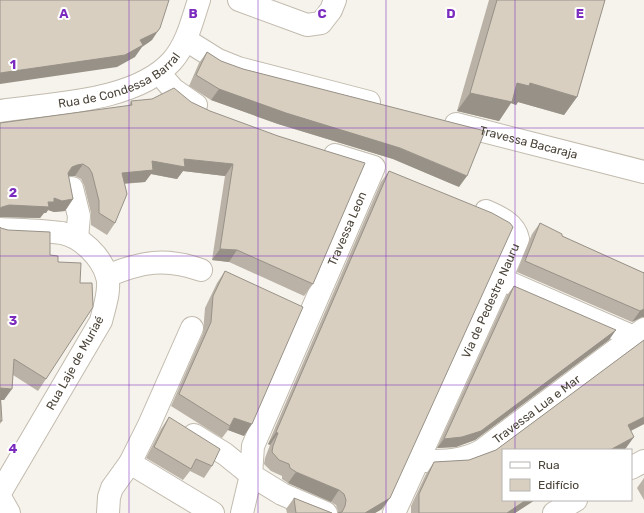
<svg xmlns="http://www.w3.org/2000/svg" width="644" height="513" font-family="Rubik,sans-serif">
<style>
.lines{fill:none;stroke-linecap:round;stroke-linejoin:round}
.minor-casing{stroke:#c2bbae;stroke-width:24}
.minor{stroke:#fff;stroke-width:22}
.wall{fill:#bab2a6}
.shaded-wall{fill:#979187}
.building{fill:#d8cfc1;stroke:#979187}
.grid{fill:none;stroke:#7b2cbf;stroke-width:1;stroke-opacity:0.55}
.labels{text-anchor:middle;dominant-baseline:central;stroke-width:4;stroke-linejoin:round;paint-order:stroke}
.street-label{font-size:12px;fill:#4b4439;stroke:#fff}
.grid-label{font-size:13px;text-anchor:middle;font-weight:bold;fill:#7b2cbf;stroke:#fff;stroke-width:4;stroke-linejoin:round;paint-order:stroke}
</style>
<rect width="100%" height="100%" fill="#f6f3ec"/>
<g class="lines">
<g class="minor-casing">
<g id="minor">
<path d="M239 0 307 25 321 23 331 10 335 0"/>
<path d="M186 40 218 60 238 68 369 102"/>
<path d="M159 73 173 89 196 105"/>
<path id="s1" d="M0 111C52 103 135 102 172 61 187 44 192 21 199 0"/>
<path id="s2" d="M456 124 644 172"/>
<path d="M72 188 79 216 77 238"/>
<path d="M0 229C20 230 42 230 62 233 81 237 101 256 107 276 111 290 104 308 101 321L0 493"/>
<path d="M107 276C141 262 165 257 201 270"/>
<path d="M501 279 634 337"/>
<path d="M194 435 225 454 251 475 282 494 326 513"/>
<path id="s3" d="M418 461C440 461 461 462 481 451L644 329"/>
<path d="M130 463 213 513"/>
<path d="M631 468 644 461"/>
<path d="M0 497 9 513"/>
<path d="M108 513 109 497 112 488 130 463 149 425 192 328"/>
<path id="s4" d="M242 513 251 475 253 446 374 167 335 155"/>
<path id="s5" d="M394 513 501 279 518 239C515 224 500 217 486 211"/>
<path d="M554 513 576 500"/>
</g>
</g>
<use href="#minor" class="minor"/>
</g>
<path class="wall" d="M489 0H605L577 97 564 115 518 102 516 105 511 103 499 121 457 111Z
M207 52 221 61 459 187 393 159 278 124 211 100 189 86 199 63Z
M131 101 191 102 313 284 304 296 229 262 212 260 225 176 183 171 177 179 151 174 145 182 124 184 115 223 107 235 91 225V213L84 185 81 179 75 176H68L73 199 65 211 54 212 48 210 46 213H44L40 218 0 217 129 105Z
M389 171 382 509 375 513H338V511L336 505 331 502 288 483 282 479V476L271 471 264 464 265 458 270 445 268 444 381 182Z
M540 223 562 236 644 273V272V317H642L632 322 517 272 532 234Z
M0 227 46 379 38 391 13 375 4 400H1L2 421 0 424Z
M225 271 244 436 228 430 222 438 171 406 203 333 205 308 217 283Z
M514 286 609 340 475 440 456 447 437 448 507 295Z
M644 340V424L631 431 626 448 623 450H503L535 500 515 513H411V506L426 474 434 462 469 460 496 450Z
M169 417 212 466 204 478 190 471 183 480 146 458 161 429Z
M644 478V500L637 488Z
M294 498 332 513H287L286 509Z"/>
<path class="shaded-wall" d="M160 28 152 40 148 43 142 47 135 57 117 67 0 84V73L140 40Z
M517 83H530L577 97 564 115 518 102 516 105 511 103 499 121 457 111 470 93Z
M219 89 400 148 467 176 459 187 393 159 278 124 211 100Z
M184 159 233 164 225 176 183 171 177 179 151 174 145 182 114 184 122 173 152 161Z
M83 164 75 176H69L64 179 72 167 77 165Z
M54 198 73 199 65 211 54 212 48 210 46 213H44L40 218 0 217V208L2 207 9 205 48 202Z
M220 249 237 250 229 262 212 260Z
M644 309V317H642L632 322 640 311Z
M616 330 609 340 475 440 456 447 437 448 444 439Z
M0 388 12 389 4 400H0Z
M644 417V424L620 436 628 425Z
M234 418 252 424 244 436 228 430Z
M276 432 278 433 270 445 268 444Z
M634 437 626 448 623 450H610Z
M296 472 339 490 331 502 288 483Z
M390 498 382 509 375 513H365Z
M526 500H535L515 513H507Z"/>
<path class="building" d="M0 0H169L160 28 157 32 140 40 143 45 125 55 0 73Z
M497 0H605L577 97 530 83 529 86 517 83 512 102 470 93Z
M207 52 221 61 243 69 485 131 467 176 400 148 286 113 219 89 196 75Z
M174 88 191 102 210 111 278 136 365 163 313 284 237 250 220 249 233 164 184 159 185 167 152 161 153 170 122 173 127 194 115 223 99 213V201L92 173 89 168 83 164 77 165 72 167 68 173 73 199 62 201 54 198V202H48L49 207 9 205 2 207 0 208V123L132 105 131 101 152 99Z
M389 171 492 213 510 223 513 227 390 498 365 513H338L342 512 345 506 346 500 344 494 339 490 296 472 290 468 289 464 279 460 272 452 273 446 278 433 276 432Z
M540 223 562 234V236L644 273V272V309L640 311 525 261Z
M0 227 1 228 8 230 50 232V255L58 256V262L81 263 80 283H92L93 307 46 379 14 359 12 389 0 388Z
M225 271 303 307 252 424 234 418 230 426 179 394 211 322 213 296Z
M514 286 616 330 481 431 462 437 444 439Z
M644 340V417L628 425 634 437 610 450H503V500H526L507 513H419V494L434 462 469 460 496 450Z
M0 391 2 421H0Z
M169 417 220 449 212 466 196 459 191 469 154 447Z
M294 498 332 513H296Z"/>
<path class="grid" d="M129 0V513M258 0V513M386 0V513M515 0V450M0 128H644M0 256H644M0 385H644M515 500V513"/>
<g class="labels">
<g class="street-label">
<text stroke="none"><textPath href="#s1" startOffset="125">Rua de Condessa Barral</textPath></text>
<text stroke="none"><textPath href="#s2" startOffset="75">Travessa Bacaraja</textPath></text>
<text stroke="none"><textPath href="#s4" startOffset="305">Travessa Leon</textPath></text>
<text stroke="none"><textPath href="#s5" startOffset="233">Via de Pedestre Nauru</textPath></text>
<text transform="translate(75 363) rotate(-61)">Rua Laje de Muriaé</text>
<text stroke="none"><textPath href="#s3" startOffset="134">Travessa Lua e Mar</textPath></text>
</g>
</g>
<g class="grid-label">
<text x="64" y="18">A</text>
<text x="193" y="18">B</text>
<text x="322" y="18">C</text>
<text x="451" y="18">D</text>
<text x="580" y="18">E</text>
<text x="13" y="69">1</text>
<text x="13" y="197">2</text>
<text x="13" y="325">3</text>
<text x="13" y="453">4</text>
</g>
<rect x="502" y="449" width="130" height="52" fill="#ffffff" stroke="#b7b4b0"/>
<rect x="510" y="462" width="20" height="6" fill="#ffffff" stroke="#b7b4b0"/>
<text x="538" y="469" font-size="12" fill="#4b4439">Rua</text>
<rect x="510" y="479" width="20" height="12" fill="#d8cfc1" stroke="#b7b4b0"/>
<text x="538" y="489" font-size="12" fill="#4b4439">Edifício</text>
</svg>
